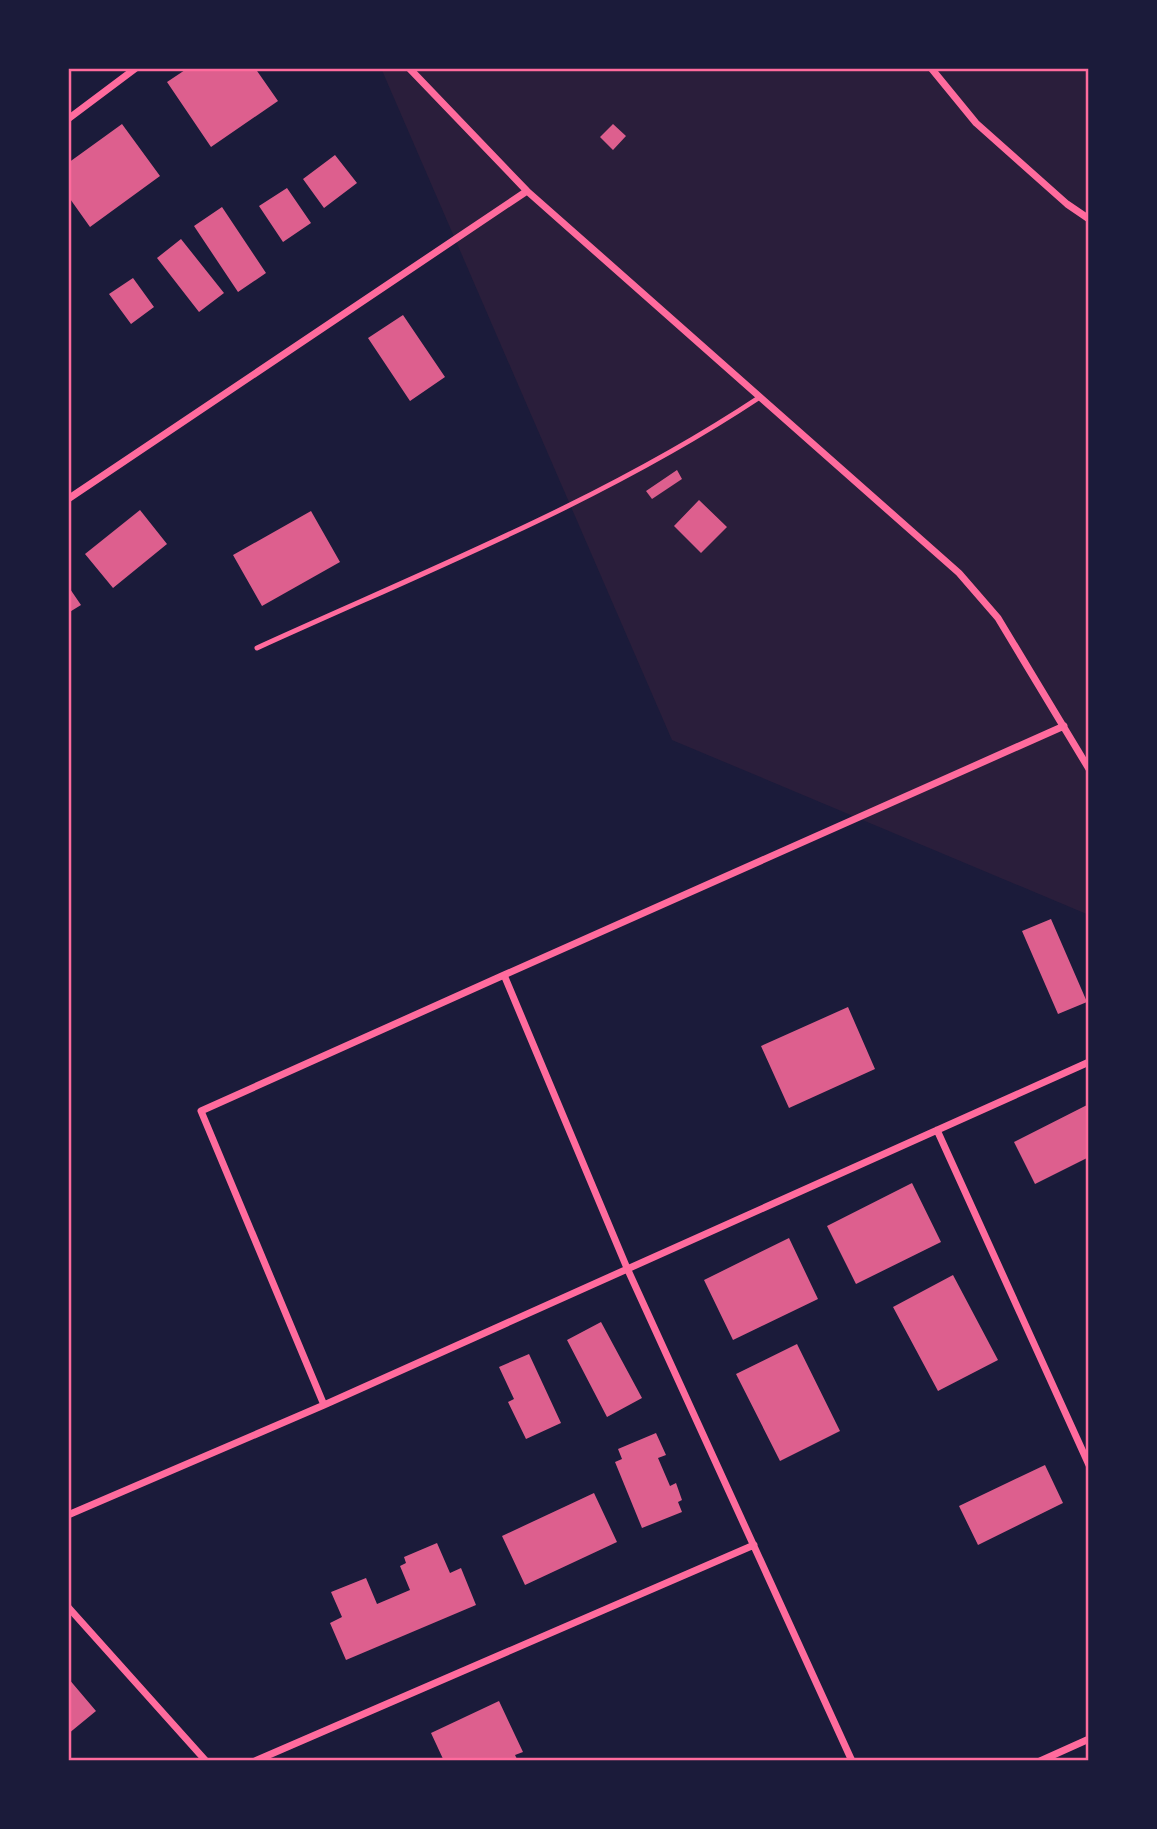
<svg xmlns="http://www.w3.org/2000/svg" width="1157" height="1829" font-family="Mulish,sans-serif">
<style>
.green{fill:#2a1e3b}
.building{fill:#dd5f8e}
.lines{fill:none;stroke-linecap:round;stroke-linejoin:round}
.service{stroke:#ff6b9d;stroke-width:5}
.minor{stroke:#ff6b9d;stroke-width:7}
.neatline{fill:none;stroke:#ff6b9d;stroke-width:2.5}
</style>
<rect width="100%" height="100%" fill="#1b1b3a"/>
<path class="green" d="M381 68H1089V915L672 740Z"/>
<path class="building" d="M188 68H255L278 101 211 147 167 82Z
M122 124 160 176 90 227 68 196V163Z
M613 124 626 136 613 150 600 137Z
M335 155 357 183 324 208 303 179Z
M287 188 311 223 283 242 259 206Z
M222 207 266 273 238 292 194 226Z
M181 239 224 293 199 312 157 258Z
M133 278 154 307 131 324 109 294Z
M403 315 445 377 410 401 368 338Z
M677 470 682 479 652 499 646 491Z
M699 500 727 527 701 553 674 526Z
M140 510 167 544 113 588 85 554Z
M311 511 340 562 262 606 233 555Z
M68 586 81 605 68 613Z
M1051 919 1087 1002 1058 1014 1022 931Z
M848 1007 875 1069 789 1108 761 1046Z
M1089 1104V1157L1035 1184 1014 1142Z
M912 1183 941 1242 856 1284 827 1226Z
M789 1238 818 1299 733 1340 704 1280Z
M953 1275 998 1360 938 1391 893 1307Z
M601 1322 642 1398 607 1417 567 1340Z
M797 1344 840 1431 780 1461 736 1374Z
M529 1354 561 1423 526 1439 508 1402 514 1399 499 1367Z
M656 1433 666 1455 658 1458 670 1486 676 1483 682 1500 678 1502 682 1512 642 1528 615 1462 622 1459 618 1449Z
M1045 1465 1063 1503 978 1545 959 1506Z
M594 1493 617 1542 525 1585 502 1536Z
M437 1543 450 1573 461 1568 476 1605 346 1660 330 1623 342 1617 331 1592 366 1578 377 1604 410 1590 400 1566 406 1563 404 1557Z
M68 1678 96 1711 68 1734Z
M499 1701 523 1752 515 1755 518 1761H444L431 1733Z"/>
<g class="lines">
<path class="service" d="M257 648C428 570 603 501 760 397"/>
<path class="minor" d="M409 68 527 191 959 573 998 618 1089 769
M931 68 976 123 1067 204 1089 219
M68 119 136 68
M68 499 527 191
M937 1130 1089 1465
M324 1405 201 1111 504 975
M68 1515 324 1405 1089 1062
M68 1607 206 1761
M255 1761 754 1545
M852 1761 627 1268 504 975 1064 726
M1040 1761 1089 1739"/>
</g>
<rect width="1157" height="1829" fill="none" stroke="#1b1b3a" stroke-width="140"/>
<rect x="70" y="70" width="1017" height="1689" class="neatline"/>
</svg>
